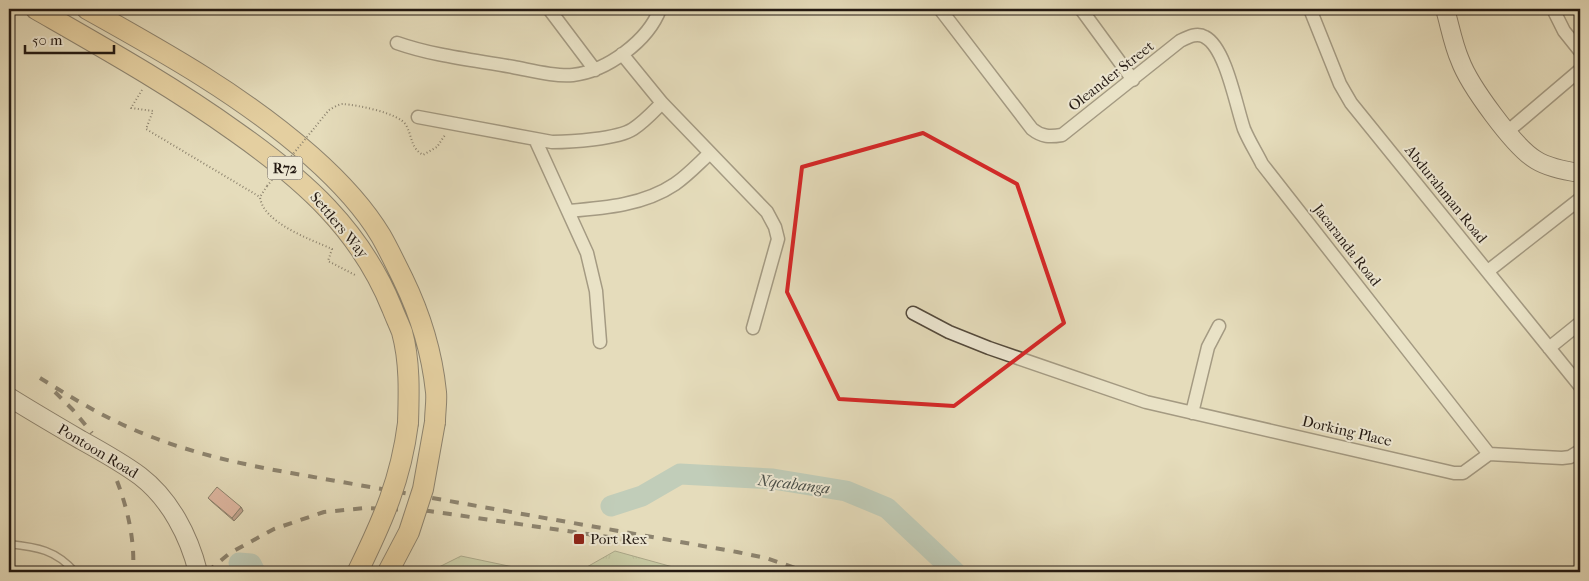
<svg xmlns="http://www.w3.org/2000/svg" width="1589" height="581" font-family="'IM FELL French Canon',serif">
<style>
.grass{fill:url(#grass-tufts);stroke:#686e54}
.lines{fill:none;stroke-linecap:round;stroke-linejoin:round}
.river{stroke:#96bab5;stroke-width:21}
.lane-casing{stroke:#544a3c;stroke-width:9}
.street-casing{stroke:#544a3c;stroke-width:15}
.secondary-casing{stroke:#231912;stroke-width:20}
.primary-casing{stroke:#231912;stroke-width:22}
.path{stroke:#231912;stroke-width:2;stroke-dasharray:1 2.5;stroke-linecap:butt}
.lane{stroke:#eee8d3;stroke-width:6}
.street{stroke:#eee8d3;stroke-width:12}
.secondary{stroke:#eee8d3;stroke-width:18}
.primary{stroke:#e2be7e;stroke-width:20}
.rail{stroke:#231912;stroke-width:4;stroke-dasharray:9 9;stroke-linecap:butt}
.primary-bridge-casing{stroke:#231912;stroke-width:22;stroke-linecap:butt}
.path-bridge{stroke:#231912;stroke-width:2;stroke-dasharray:1 2.5;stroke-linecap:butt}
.primary-bridge{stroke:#e2be7e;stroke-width:20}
.wall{fill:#b8776e;stroke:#231912}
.shaded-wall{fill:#96615a;stroke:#231912}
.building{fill:#d68a80;stroke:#231912}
.marked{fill:none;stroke:#d62828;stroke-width:4;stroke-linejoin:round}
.poi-dot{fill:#8f2418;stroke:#eee8d3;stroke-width:2}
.labels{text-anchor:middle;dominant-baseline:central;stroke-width:4;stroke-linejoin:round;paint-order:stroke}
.shield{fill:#eee8d3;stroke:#60574c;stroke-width:1}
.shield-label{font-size:14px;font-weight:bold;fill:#231912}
.street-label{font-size:15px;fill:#231912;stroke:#eee8d3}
.poi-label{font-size:15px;fill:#231912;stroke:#eee8d3;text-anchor:start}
.water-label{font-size:16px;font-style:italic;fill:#4b514b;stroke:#eee8d3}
</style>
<defs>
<pattern id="grass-tufts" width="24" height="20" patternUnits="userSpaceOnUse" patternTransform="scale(1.25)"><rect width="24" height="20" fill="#aec295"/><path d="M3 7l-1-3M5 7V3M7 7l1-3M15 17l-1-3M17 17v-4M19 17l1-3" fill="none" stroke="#95a67f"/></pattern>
</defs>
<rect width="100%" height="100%" fill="#e5dcbb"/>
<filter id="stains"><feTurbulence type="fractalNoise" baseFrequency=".004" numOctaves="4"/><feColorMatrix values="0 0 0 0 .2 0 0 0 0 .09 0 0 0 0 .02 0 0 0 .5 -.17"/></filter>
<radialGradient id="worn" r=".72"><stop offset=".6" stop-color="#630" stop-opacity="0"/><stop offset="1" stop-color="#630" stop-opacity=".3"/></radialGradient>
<path class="grass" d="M615 551 691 572H578Z
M461 556 537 572H429Z"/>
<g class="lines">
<path class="river" d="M611 506 642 496 680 474 773 479 846 491 887 508 955 572
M239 563 251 564 255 572"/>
<g class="lane-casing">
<path id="lane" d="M9 544C37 547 56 550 75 572"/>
</g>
<g class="street-casing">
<path id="street" d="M549 9 595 70
M940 9 1032 129C1042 137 1050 137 1062 135L1180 41C1188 37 1197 32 1205 37 1226 48 1236 106 1244 129 1249 141 1256 152 1262 164L1489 454
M1081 9 1133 80
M1310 9 1340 84 1351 103 1580 386
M1553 9 1564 31 1580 51
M397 43C434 56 474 60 513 67 530 70 555 77 573 75 607 71 648 41 660 9
M622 54 662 103 767 212 775 227 778 239 753 328
M418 117 552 142C570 142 618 139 633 129 644 122 653 112 662 103
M1507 132 1580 70
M535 139 587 253 596 291 600 342
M568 211C605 208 644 205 675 184 688 175 699 163 710 153
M1488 271 1580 199
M913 313 949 332 989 348 1146 402 1454 473H1463L1489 454
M1549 348 1580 323
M1192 413 1208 347 1219 326
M1489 454 1562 458 1570 457 1580 451"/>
</g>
<g class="secondary-casing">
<path id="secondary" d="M1445 9C1450 26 1453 44 1460 60 1469 85 1514 147 1536 160 1549 168 1566 171 1580 173
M9 397C33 412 57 426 81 440 101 451 121 462 140 476 170 499 189 536 198 572"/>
</g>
<g class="primary-casing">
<path id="primary" d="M36 9C104 48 172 86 236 132 304 180 360 229 392 308 395 316 399 324 402 332 410 361 409 393 408 423
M87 9C166 53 243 96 311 156 337 179 363 206 381 236 389 250 396 265 403 279 420 314 432 353 436 392 437 401 435 412 435 422"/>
</g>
<path class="path" d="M142 90 131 108 153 111 146 129 260 197
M329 110C333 108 338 104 343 104 357 105 399 113 406 125 413 138 410 147 423 155L437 147 445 135
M267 186 260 197C263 223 310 239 332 249L328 261 357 276"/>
<use href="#lane" class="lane"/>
<use href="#street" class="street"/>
<use href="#secondary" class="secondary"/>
<use href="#primary" class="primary"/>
<path class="rail" d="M40 378C63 392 85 406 109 418 166 447 228 462 291 473L737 552 766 558 807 572
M55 392 73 410 92 433
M117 481C128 510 135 541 133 572
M207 572 230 553 274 529 324 512 365 508 429 511 622 539"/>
<g class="primary-bridge-casing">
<path id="primary-bridge" d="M358 571C383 520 401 479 408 423
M388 572 409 532 423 489 435 422"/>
</g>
<path class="path-bridge" d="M267 186 329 110"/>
<use href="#primary-bridge" class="primary-bridge"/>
</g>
<path class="wall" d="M208 498 241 507 243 511 234 521 211 501Z"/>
<path class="shaded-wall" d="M241 507 243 511 234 521 232 518Z"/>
<path class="building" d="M217 487 241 507 232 518 208 498Z"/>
<path d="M0 0H1589V581H0ZM923 133 1017 184 1064 323 954 406 839 399 787 292 802 167Z" fill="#e5dcbb" fill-opacity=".55" fill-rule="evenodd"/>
<path class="marked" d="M923 133 1017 184 1064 323 954 406 839 399 787 292 802 167Z"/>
<rect class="poi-dot" x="573" y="533" width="12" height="12" rx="2.5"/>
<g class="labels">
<rect class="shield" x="267.5" y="156.5" width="35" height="23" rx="4"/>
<g class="shield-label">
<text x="285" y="168">R72</text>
</g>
<g class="street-label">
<text transform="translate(1111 76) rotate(-38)">Oleander Street</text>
<text transform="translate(1446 194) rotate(51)">Abdurahman Road</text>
<text transform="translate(339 225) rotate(50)">Settlers Way</text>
<text transform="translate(1347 245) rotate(52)">Jacaranda Road</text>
<text transform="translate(1347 431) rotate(13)">Dorking Place</text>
<text transform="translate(98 451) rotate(31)">Pontoon Road</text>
</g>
<g class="poi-label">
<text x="590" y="539">Port Rex</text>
</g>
<g class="water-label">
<text transform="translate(794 484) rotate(7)">Nqcabanga</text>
</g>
</g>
<rect width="1589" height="581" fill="none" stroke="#e5dcbb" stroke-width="30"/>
<rect x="10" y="10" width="1569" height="561" fill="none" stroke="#231912" stroke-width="2.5"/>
<rect x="15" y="15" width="1559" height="551" fill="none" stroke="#231912"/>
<path d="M25 45v8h89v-8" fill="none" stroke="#231912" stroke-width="2.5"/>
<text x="32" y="45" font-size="15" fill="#231912" stroke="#eee8d3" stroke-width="4" paint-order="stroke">50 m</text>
<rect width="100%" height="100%" filter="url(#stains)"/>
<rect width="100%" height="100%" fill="url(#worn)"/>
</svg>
